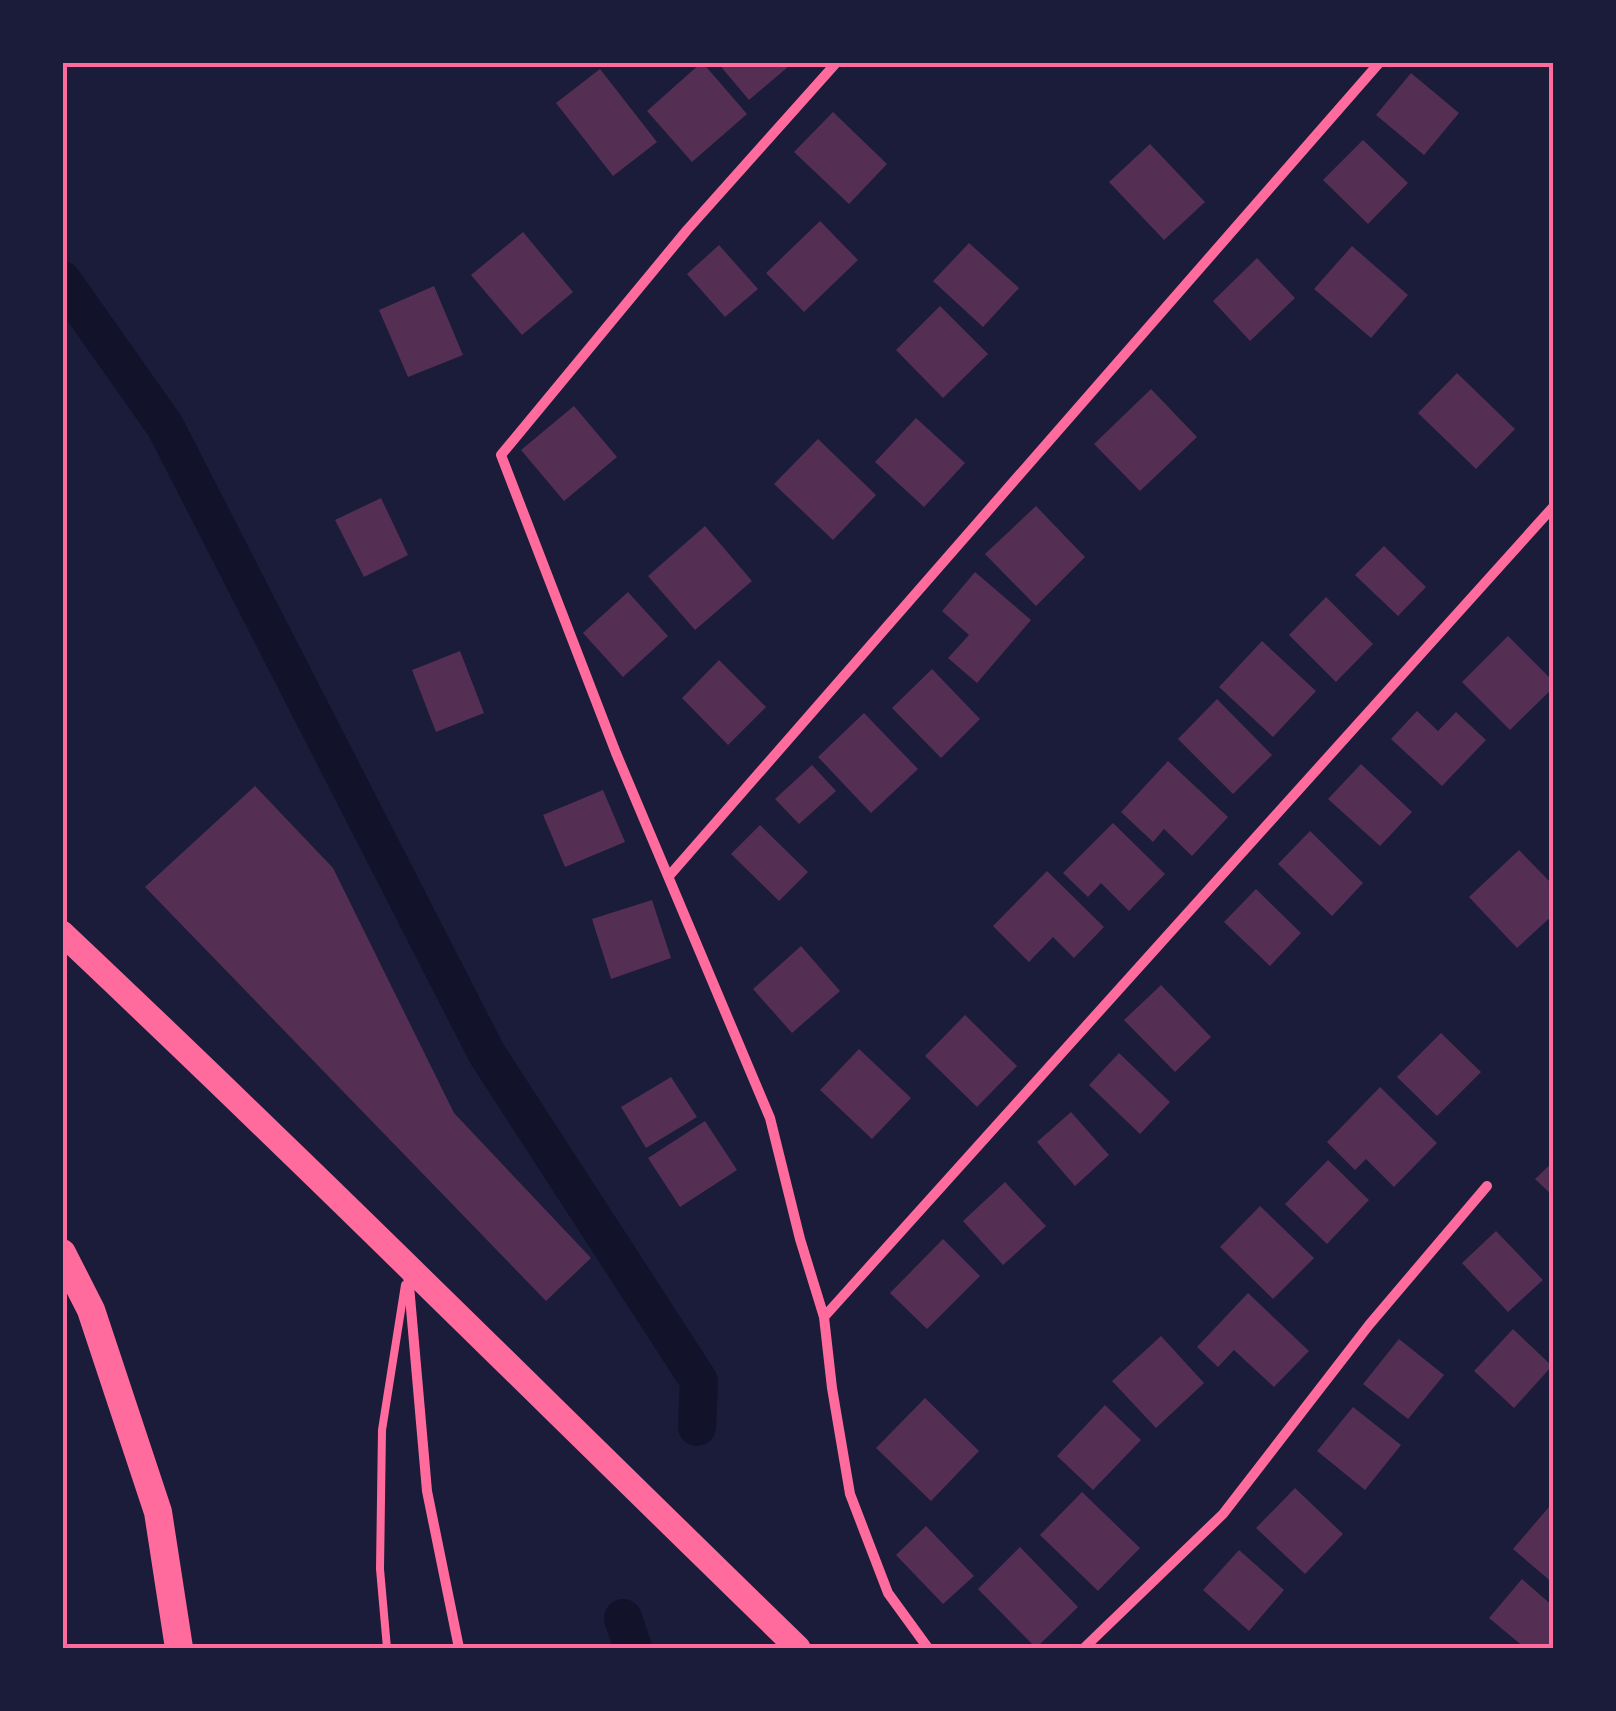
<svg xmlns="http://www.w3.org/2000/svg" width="1616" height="1711" font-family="'Noto Sans',sans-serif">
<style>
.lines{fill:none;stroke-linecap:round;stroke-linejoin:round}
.canal{stroke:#12122b;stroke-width:38}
.building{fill:#542f53}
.service{stroke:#ff6b9d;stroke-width:8}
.minor{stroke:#ff6b9d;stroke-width:10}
.primary{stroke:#ff6b9d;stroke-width:25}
.trunk{stroke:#ff6b9d;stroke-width:28}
.neatline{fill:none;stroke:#ff6b9d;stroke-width:4}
</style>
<rect width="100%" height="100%" fill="#1b1b3a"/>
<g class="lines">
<path class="canal" d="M62 280 165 426 487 1054 699 1381 697 1427
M623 1618 633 1648"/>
</g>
<path class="building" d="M702 62 747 114 692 162 647 111Z
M717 62H786L789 66 749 100Z
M600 69 657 142 613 176 556 103Z
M1411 73 1459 113 1424 155 1376 115Z
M833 112 887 164 849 204 794 152Z
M1363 140 1408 183 1368 224 1323 180Z
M1150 144 1205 202 1164 240 1109 182Z
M820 221 858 260 804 312 766 273Z
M523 232 573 292 522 335 471 275Z
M969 243 1019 288 983 327 933 281Z
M719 245 758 289 725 317 687 274Z
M1352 246 1408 295 1371 338 1314 289Z
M1257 258 1295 298 1250 341 1213 301Z
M434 286 463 355 408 377 379 310Z
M940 306 988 354 943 398 896 350Z
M1457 373 1515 429 1476 469 1418 413Z
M1151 389 1197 437 1140 491 1094 444Z
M574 406 617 457 564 501 521 450Z
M916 418 965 463 924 507 875 462Z
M818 439 876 495 833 540 774 484Z
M381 498 408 555 364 577 335 520Z
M1036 506 1085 557 1036 606 985 554Z
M705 526 752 581 695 630 648 576Z
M1384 546 1426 587 1398 616 1355 575Z
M975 572 1031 620 977 683 948 658 969 635 942 611Z
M628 592 668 636 623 677 583 633Z
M1326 597 1373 644 1336 682 1289 635Z
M1508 636 1554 682V687L1510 730 1462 682Z
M1262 641 1316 691 1273 737 1219 687Z
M460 651 484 713 436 732 412 670Z
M719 660 766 707 728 745 682 698Z
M932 669 980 719 941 758 892 708Z
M1217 699 1272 755 1233 794 1178 739Z
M1417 711 1438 731 1456 712 1486 740 1442 786 1391 739Z
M864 713 918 769 871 813 818 757Z
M1168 761 1228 817 1192 856 1164 829 1153 842 1121 812Z
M1361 764 1412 812 1380 846 1328 799Z
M812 765 836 791 799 824 775 799Z
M255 786 333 868 454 1113 591 1258 546 1301 145 887Z
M603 790 625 842 565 867 543 815Z
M1113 823 1165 874 1129 911 1101 883 1088 897 1063 873Z
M760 825 808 872 779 901 731 854Z
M1310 831 1363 883 1332 916 1278 864Z
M1519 850 1554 886V914L1517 948 1469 897Z
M1047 871 1104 927 1074 958 1053 937 1029 962 993 926Z
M1256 889 1301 933 1270 966 1224 922Z
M652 900 671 958 611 979 592 919Z
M801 946 840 991 792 1033 753 989Z
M1161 985 1211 1037 1175 1072 1124 1020Z
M965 1015 1017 1066 977 1107 925 1056Z
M1441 1033 1481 1072 1437 1116 1397 1077Z
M859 1049 911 1098 872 1139 820 1090Z
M1119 1053 1170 1102 1140 1134 1089 1085Z
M671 1077 697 1117 646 1148 621 1107Z
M1380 1087 1437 1143 1394 1187 1366 1159 1355 1170 1327 1142Z
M1071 1112 1109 1155 1075 1186 1037 1142Z
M705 1121 737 1170 680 1207 648 1158Z
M1328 1160 1369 1200 1327 1244 1285 1204Z
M1554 1161V1197L1535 1179Z
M1005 1182 1046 1226 1003 1265 963 1221Z
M1260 1206 1314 1258 1273 1299 1220 1247Z
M1496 1231 1543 1280 1508 1312 1462 1263Z
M943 1239 980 1276 927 1329 890 1293Z
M1248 1293 1309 1351 1274 1387 1234 1350 1218 1367 1197 1347Z
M1513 1329 1552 1366 1514 1408 1474 1371Z
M1161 1336 1204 1383 1156 1428 1112 1381Z
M1399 1339 1444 1375 1408 1419 1363 1384Z
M925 1398 979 1451 931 1501 876 1448Z
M1105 1405 1141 1440 1093 1490 1057 1456Z
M1353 1407 1401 1445 1365 1490 1317 1451Z
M1295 1488 1343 1534 1305 1574 1256 1528Z
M1082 1492 1140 1548 1098 1591 1040 1535Z
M1549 1507 1554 1511V1584L1513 1549Z
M926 1526 974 1576 943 1604 896 1555Z
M1020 1547 1078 1607 1036 1648 978 1589Z
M1239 1550 1284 1590 1249 1631 1203 1590Z
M1522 1579 1554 1607V1641L1547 1648H1525L1489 1618Z"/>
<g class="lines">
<path class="service" d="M387 1648 380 1569 382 1430 405 1285"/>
<path class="minor" d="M837 62 687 230 501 455 616 753 770 1118 800 1239 824 1317 832 1388 850 1494 888 1593 928 1648
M669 876 1380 62
M408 1274 427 1491 459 1648
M824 1317 1554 506
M1084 1648 1223 1514 1369 1325 1487 1186"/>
<path class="primary" d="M62 933C311 1168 553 1410 798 1648"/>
<path class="trunk" d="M62 1253 91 1310 158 1512 179 1648"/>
</g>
<rect width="1616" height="1711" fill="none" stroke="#1b1b3a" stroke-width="130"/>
<rect x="65" y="65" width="1486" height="1581" class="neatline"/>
</svg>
